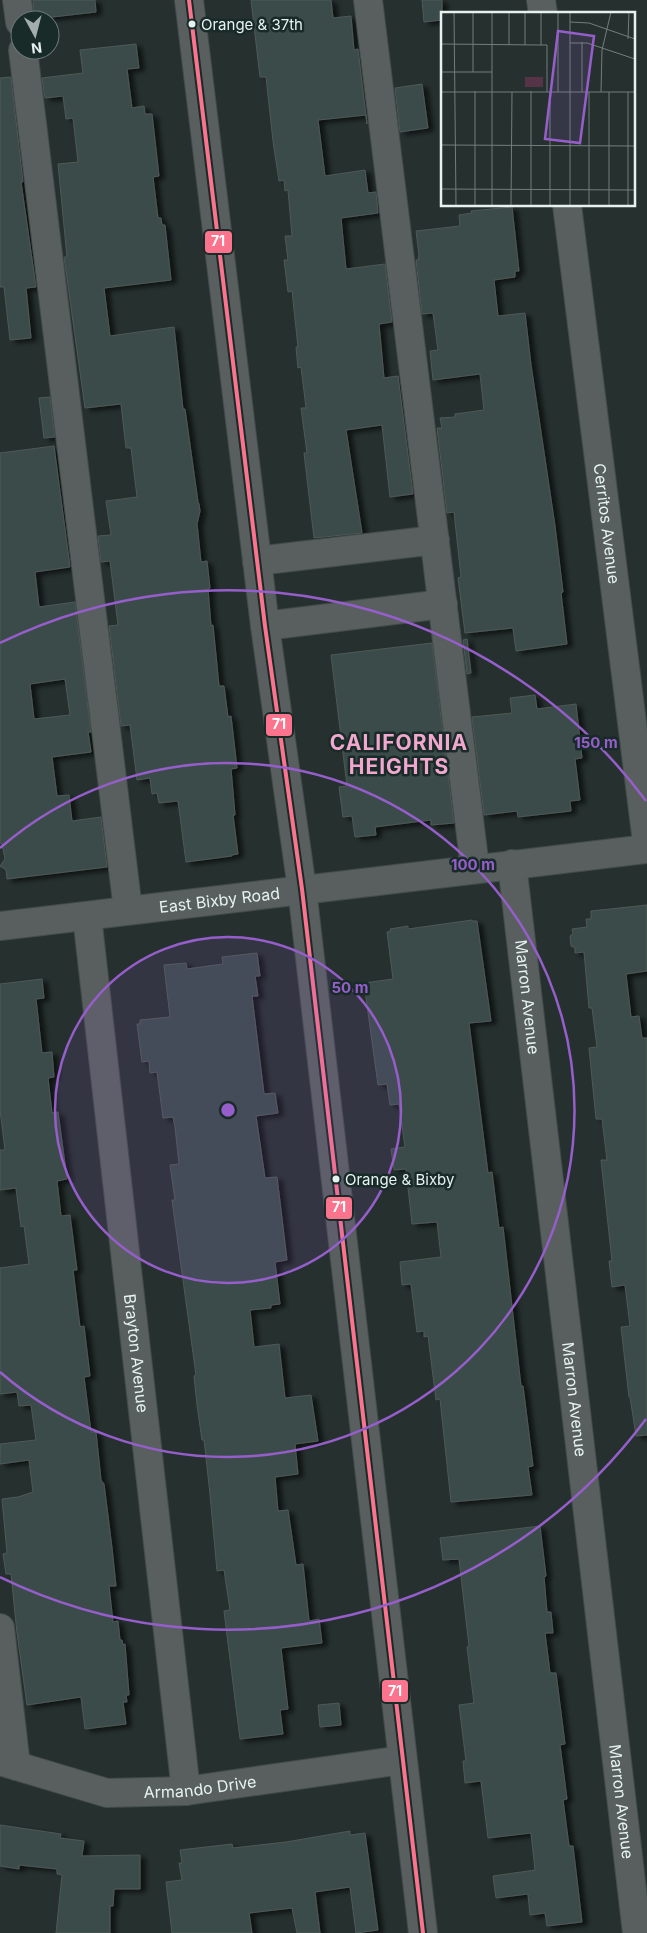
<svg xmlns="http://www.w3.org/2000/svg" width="647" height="1933" font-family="Inter,sans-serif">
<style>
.building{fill:#3a4c49;stroke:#4f5856;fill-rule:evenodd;filter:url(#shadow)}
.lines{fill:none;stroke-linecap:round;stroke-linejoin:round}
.minor-casing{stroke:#434c4a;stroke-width:30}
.minor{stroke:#585f5e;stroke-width:28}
.bus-1-casing{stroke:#182b28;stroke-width:8}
.bus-1{stroke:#fc738d;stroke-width:4}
.ring{fill:none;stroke:#965ecb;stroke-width:2.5}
.bus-dot{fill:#e6f2f0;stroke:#182b28;stroke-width:2}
.labels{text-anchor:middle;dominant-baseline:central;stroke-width:5;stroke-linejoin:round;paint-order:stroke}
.bus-label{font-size:15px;fill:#e6f2f0;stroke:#182b28;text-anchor:start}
.street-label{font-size:16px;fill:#e6f2f0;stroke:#182b28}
.district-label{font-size:21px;font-weight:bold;letter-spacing:1px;fill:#f1a7ce;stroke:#182b28}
.inset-road{fill:none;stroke:#737e7c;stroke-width:1}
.view{fill:#965ecb;fill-opacity:0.15;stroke:#965ecb;stroke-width:2.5}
.inset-edge{fill:none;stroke:#e6f2f0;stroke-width:2.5}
.centre{fill:#965ecb;stroke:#182b28;stroke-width:2.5}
.ring-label{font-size:15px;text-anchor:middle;font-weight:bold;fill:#965ecb;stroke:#182b28;stroke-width:5;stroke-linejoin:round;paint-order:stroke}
.line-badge{stroke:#182b28;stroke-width:2}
.badge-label{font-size:14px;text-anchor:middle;font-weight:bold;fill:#fff}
</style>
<defs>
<filter id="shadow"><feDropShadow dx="5.5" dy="3" stdDeviation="2.5" flood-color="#0009"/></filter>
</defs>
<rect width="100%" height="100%" fill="#26312f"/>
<path class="building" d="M33 0H95L96 12 35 19Z
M251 0H331L333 18 351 16 354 50 358 49 367 124 366 115 318 120 325 176 365 170 368 193 376 192 378 213 341 218 346 269 385 264 392 322 379 324 384 378 398 376 413 494 390 497 382 425 346 430 362 533 314 538 304 453H307L301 408H306L301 367 298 368 296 347H298L292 291 288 292 284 260H288L285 236H292L288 190 285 191 284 180 279 181 273 141 266 77H260Z
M422 0H442V20L424 22Z
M136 44 139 68 127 69 132 108 144 106 145 114H152L159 176 153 177 158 218H161L162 225H165L171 280 104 288 110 336 174 327 183 409H185L198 502 199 504 200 511 197 524 201 562 207 561 210 588 208 589 211 626 213 625 219 686H224L228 717 231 716 237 768 231 769 235 815H233L238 854 232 855V856L186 862 178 801 159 803 157 793 152 794 150 778 137 780 130 725 121 726 109 626 118 625 110 561 101 562 98 536 111 535 106 501 137 497 131 448H126L121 404 85 408 64 257H67L58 164 78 162 73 118 66 119 63 96 45 98 42 78 83 73 80 50Z
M11 77 23 182H21L36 287 26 288 31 338 10 340 4 287H0V78Z
M422 84 428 128 400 132 395 88Z
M512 207 519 271H515V277L494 280 498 316 525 313 531 365 555 526 563 592 561 593 567 644 516 651 513 628 465 633 458 578 461 577 454 512 447 513 437 428H442L440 418 455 417V414L484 410 480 374 433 380 430 351 438 350 433 313 422 314 416 260H418L419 255 416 231 460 226 459 215 472 213 471 211Z
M50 397 55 437 44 438 39 398Z
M54 446 70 567 35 572 39 607 75 602 91 732H88L91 752 52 757 57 796 69 795 72 821 101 817 107 867 7 879 6 870 0 866 5 859 2 844 0 843V453ZM65 679 70 715 34 719 30 684Z
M467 639 471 673 467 674 463 640Z
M432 643 454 823 431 825V820L375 827 376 835 355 837 352 816 343 817 339 787 347 786 331 655Z
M535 695 537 709 576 704 582 758 575 759 580 800 570 801 571 811 518 817 517 811 484 815 472 717 512 713 510 698Z
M647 905V971L626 974 631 1017 639 1016 642 1038H647V1435L636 1436 630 1397H629L621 1327 630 1326 625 1285 612 1287 609 1261H612L601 1160H607L602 1119H596L589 1048 597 1047 592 1008H589L584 952 575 953V948L571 946 570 936 573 934 572 929 587 927 586 919H591V911Z
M472 920V921H477L491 1021 469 1023 488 1173 492 1172 499 1228 503 1227 521 1386H523L533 1466 528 1467 532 1495 451 1502 440 1399 436 1400 428 1336 424 1337V1331L417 1332 411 1284 402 1285 400 1262 441 1257 437 1222 412 1224 406 1169 394 1170 391 1149 405 1147 399 1104 390 1105 387 1084 378 1085 364 983 393 979 387 932 391 931 390 929 408 926V929Z
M257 953 260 976H255L258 996H252L264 1094 275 1093 278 1113 256 1116 265 1178 277 1177 287 1260 275 1262 280 1304 271 1305V1308L250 1310 254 1347 279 1344 285 1398 311 1395 318 1441 295 1444 298 1474 275 1477 278 1511 288 1510 296 1565 303 1564 309 1621 319 1619 322 1643 281 1648 288 1709 280 1710 283 1734 240 1739 224 1611 230 1610 224 1570 217 1571 210 1494 204 1440H202L197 1405 194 1376 196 1375 172 1200H175L170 1165 179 1164 175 1127 173 1117 163 1118 157 1072 150 1073 149 1061 142 1062 137 1024H140V1020L170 1017 164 965 186 963 187 969 223 964 222 957Z
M42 979 44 998 36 999 42 1053 52 1052 54 1077 48 1078 52 1113 58 1112 67 1179 57 1181 61 1216 70 1215 77 1270H73L80 1327 84 1326 90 1376 84 1377 91 1432H96L101 1480 104 1484 112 1548 116 1586H109L113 1622 118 1621 120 1640H122L123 1645 125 1644 129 1695H126L127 1702H123L126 1724 85 1729 81 1697 27 1705 17 1633 11 1574H6L3 1554 7 1553 2 1499 18 1497 33 1492 29 1460 0 1464V1444L36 1440 31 1405 19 1406 17 1392 0 1394V1268L29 1264 24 1226 21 1227 16 1188 0 1190V1150H5L0 1110V984Z
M540 1526 546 1576 544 1577 547 1612H551L553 1633H545L550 1673H556L565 1744 560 1745 567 1799 563 1800 569 1846H573L582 1922 547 1926 545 1913 530 1915 528 1894 496 1898 493 1876 535 1870 531 1833 488 1838 481 1781 465 1783 463 1761H466L459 1705 474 1703 467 1647 469 1646 459 1559 443 1560 440 1538Z
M339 1703 341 1725 320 1727 318 1705Z
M0 1825 61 1834 60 1838 84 1841 82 1856 140 1855V1889H114L113 1906H110V1933H56L62 1875 57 1874V1869L19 1865V1869L0 1866Z
M350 1831V1835L365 1833 378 1930 356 1933 350 1887 315 1892 320 1933H297L292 1908 249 1913 252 1933H172L166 1882 182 1880 179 1863H182L180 1850 232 1844 233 1848 286 1842Z"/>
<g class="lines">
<g class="minor-casing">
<g id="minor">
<path d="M17 0 20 22"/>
<path d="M189 0 265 626 302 889 423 1933"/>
<path d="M368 0 475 868"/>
<path d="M541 0 543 14"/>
<path d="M23 50 128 910"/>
<path id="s1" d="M567 205 647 842"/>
<path d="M257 561 435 540"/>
<path d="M265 626 443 604"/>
<path id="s2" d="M512 864 637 1933"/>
<path id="s3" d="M87 916 186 1791"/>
<path id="s4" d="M0 926 647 849"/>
<path d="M0 1628 16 1766"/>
<path id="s5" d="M0 1761 107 1793 186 1791 402 1760"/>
</g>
</g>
<use href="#minor" class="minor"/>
<g class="bus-1-casing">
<path id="bus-1" d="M189 0 265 626 302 889 423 1933"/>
</g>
<use href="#bus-1" class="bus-1"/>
</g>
<circle cx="228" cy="1110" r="173" fill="#965ecb" fill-opacity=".12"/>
<g class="ring">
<circle cx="228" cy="1110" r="173"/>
<path d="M0 848A347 347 0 1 1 0 1372"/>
<path d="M646 1419A520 520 0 0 1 0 1577M0 643A520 520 0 0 1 646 801"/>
</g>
<g class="bus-dot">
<circle cx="192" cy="24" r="4.5"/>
<circle cx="336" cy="1179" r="4.5"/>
</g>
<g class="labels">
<g class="bus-label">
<text x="201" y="24">Orange &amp; 37th</text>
<text x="345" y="1179">Orange &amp; Bixby</text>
</g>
<g class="street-label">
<text stroke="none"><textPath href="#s1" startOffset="321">Cerritos Avenue</textPath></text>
<text stroke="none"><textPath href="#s4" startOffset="221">East Bixby Road</textPath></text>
<text stroke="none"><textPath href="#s2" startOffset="134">Marron Avenue</textPath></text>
<text stroke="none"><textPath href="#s3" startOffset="440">Brayton Avenue</textPath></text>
<text stroke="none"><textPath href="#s2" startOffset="539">Marron Avenue</textPath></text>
<text stroke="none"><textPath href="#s5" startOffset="205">Armando Drive</textPath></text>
<text stroke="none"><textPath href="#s2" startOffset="944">Marron Avenue</textPath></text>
</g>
<g class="district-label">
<text x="399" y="742">CALIFORNIA<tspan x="399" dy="24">HEIGHTS</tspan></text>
</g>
</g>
<g transform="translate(441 12)">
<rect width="194" height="194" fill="#26312f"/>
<path d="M84 65H102V75H84Z" fill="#563448"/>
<path class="inset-road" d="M13 0 15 193M68 0V33M84 0V33M100 0V33H106V80M129 10 148 11 194 27M187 27 188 0M129 31H146L194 47M0 32 100 33M0 60H51M32 60V0M0 80H194M117 80V0M141 80V30M160 80 161 38 170 0M0 133 194 134M0 177 194 178M34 193V79M51 193V0M70 193 71 80M90 193V79M109 193V80M129 193V0M148 193V80M168 193V80M187 193V80"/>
<path class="view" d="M117 19 153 24 139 131 104 127Z"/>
<rect width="194" height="194" class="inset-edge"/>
</g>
<circle cx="228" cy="1110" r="8" class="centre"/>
<g class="ring-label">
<text x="596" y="748">150 m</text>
<text x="473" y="870">100 m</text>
<text x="350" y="993">50 m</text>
</g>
<g class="line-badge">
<rect x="204" y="230" width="29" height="24" rx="5" fill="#fc738d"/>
<rect x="265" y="713" width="28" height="24" rx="5" fill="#fc738d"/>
<rect x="325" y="1196" width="28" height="24" rx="5" fill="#fc738d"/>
<rect x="381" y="1679" width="28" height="24" rx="5" fill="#fc738d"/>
</g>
<g class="badge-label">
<text x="218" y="246">71</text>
<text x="279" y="729">71</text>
<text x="339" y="1212">71</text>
<text x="395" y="1696">71</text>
</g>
<g transform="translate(35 35) rotate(173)"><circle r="24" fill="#182b28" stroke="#6a7b78"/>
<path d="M0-4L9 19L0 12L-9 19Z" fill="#a3aeac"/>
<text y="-8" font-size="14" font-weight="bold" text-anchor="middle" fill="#e6f2f0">N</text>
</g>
</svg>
